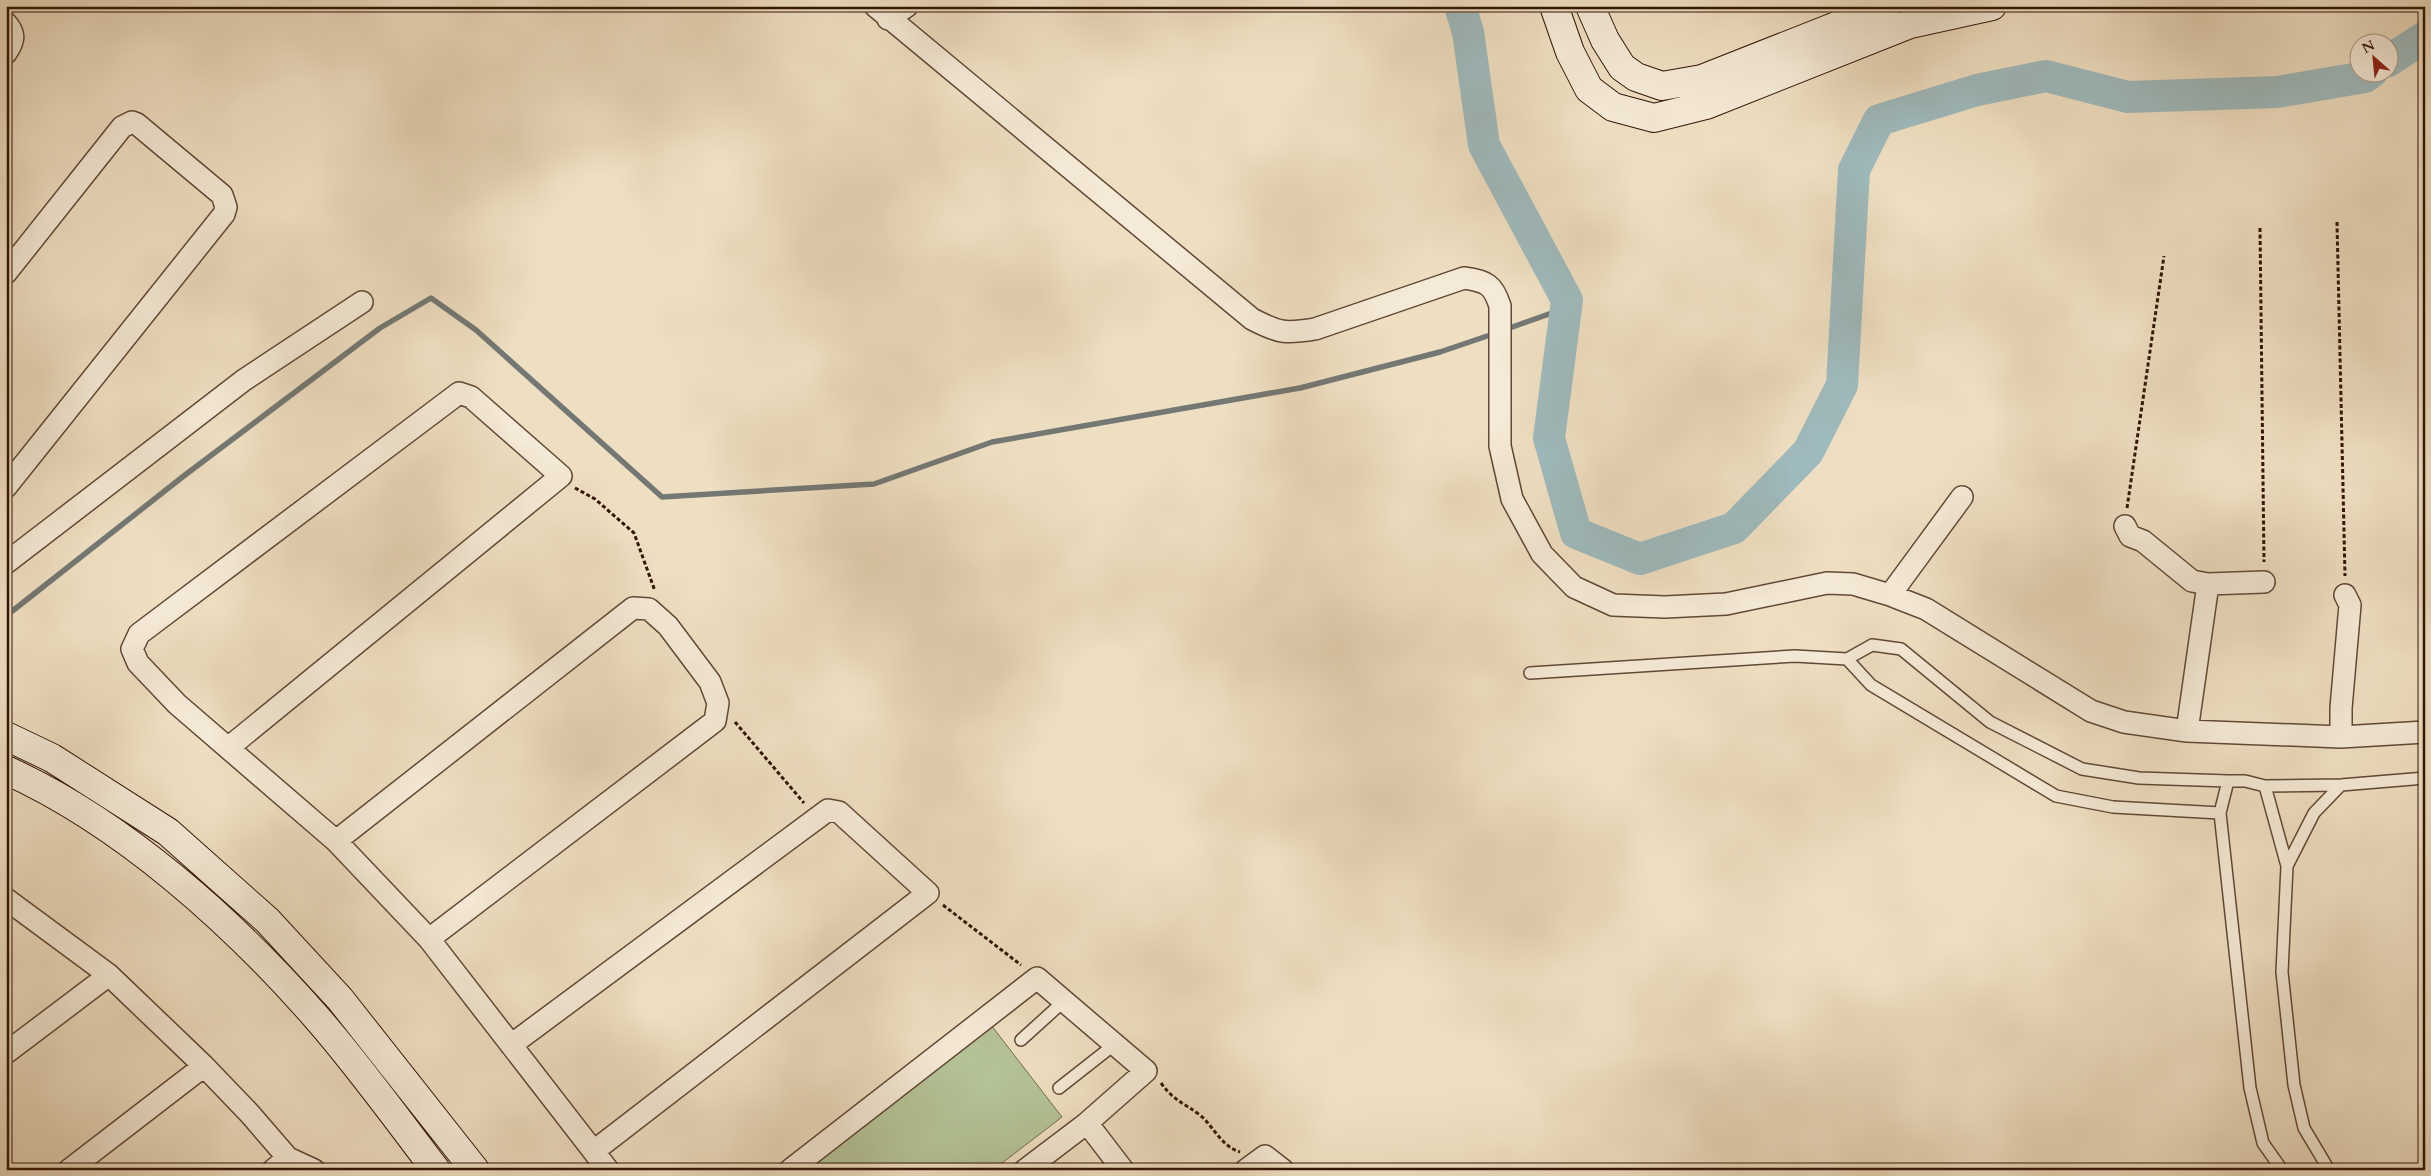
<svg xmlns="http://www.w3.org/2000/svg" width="2431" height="1176" font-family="Cardo,serif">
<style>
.green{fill:#b4c397;stroke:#746c4f}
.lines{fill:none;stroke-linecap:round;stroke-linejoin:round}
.stream{stroke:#747874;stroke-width:5.5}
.river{stroke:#9fbabd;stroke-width:32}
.lane-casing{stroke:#624836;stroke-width:14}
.street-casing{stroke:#624836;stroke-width:24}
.secondary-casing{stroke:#331507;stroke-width:30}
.path{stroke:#331507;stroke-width:3;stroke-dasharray:4 2.5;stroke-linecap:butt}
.lane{stroke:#f5ead7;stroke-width:11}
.street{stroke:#f5ead7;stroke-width:21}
.secondary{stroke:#f5ead7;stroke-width:28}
</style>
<rect width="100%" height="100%" fill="#efdfc2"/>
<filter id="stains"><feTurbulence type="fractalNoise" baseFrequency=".004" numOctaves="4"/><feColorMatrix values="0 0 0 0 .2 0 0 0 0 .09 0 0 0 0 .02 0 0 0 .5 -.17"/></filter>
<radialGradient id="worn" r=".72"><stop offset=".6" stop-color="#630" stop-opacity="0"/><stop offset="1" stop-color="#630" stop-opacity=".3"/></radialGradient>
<path class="green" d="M991 1025 1062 1117 993 1170H803Z"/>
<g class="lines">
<path class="stream" d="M1504 330 1566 308
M6 616 185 475 380 328 431 298 476 330 662 497 874 484 992 442 1300 388 1440 352 1496 333"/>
<path class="river" d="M1460 6 1468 32 1484 145 1567 300 1549 438 1576 533 1640 559 1734 528 1808 452 1842 385 1854 170 1879 120 1977 90 2046 76 2128 97 2277 92 2365 77 2372 72
M2388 61 2425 37"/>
<g class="lane-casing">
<path id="lane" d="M1847 659 1871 685 2056 796 2113 807 2220 813
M1530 673 1795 656 1847 659 1872 645 1901 649 1990 722 2082 769 2139 778 2228 781
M2265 786 2341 785 2425 778
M2287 866 2314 813 2341 785
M1021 1040 1064 1001
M1059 1088 1115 1044
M2282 1170 2263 1143 2250 1088 2220 813 2228 781H2245L2265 786 2287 866 2282 972 2294 1085 2304 1128 2329 1170"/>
</g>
<g class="street-casing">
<path id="street" d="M875 6 1252 319C1279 333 1285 334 1315 329L1464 278C1486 281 1493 284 1500 306V446L1512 499 1542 554 1574 587 1613 605 1665 607 1726 604 1827 583 1853 584 1890 595 1926 609 2091 711 2124 722 2187 731 2341 737 2425 732
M888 19 907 6
M6 23C16 34 14 41 6 53
M6 273 122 127 132 122 137 124 222 195 226 207 224 214 6 487
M2125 526 2130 536 2143 541 2192 581 2208 584 2264 582
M6 563 244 380 362 302
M1890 595 1962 497
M2187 731 2208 584
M2341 737V708L2350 605 2345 595
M228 748 561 476 471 397 459 393 139 634 132 649 138 663 177 704 336 841 429 939 608 1170
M336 841 633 608 649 609 668 626 710 682 718 703 715 721 429 939
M6 899 109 975 204 1066 250 1114 288 1158 314 1170
M511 1045 828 810 839 812 928 893 594 1151
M6 1053 109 975
M1087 1123 1123 1170
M69 1170 204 1066
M273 1170 288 1158
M790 1170 1037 978 1146 1071 1087 1123 1025 1170
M1246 1170 1265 1156 1283 1170"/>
</g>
<g class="secondary-casing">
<path id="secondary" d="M1554 6 1570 52 1589 89 1613 107 1654 118 1706 105 1910 24 1992 6
M1590 6 1605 40 1622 67 1636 77 1662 86 1702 79 1887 6
M6 736 52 758 168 832 267 920 340 999 475 1170
M6 770C123 823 233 922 317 1018 359 1066 397 1119 436 1170"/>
</g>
<path class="path" d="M2337 222 2345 576
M2260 228 2264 562
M575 488 595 499 634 533 655 591
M2127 508 2164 256
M735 722 804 803
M943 905 1021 965
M1161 1083C1174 1101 1184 1103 1200 1115 1214 1127 1221 1146 1240 1152"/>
<use href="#lane" class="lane"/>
<use href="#street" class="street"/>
<use href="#secondary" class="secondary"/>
</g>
<rect width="2431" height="1176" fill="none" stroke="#efdfc2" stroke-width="25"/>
<rect x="8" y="8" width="2416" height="1161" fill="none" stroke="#331507" stroke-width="2.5"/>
<rect x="12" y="12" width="2406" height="1151" fill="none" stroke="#331507"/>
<g transform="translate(2374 58) rotate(333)"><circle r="24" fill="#f5ead7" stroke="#a79584"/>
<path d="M0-4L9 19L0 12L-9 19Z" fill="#8f2418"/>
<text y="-8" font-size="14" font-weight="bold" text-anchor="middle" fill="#331507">N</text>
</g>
<rect width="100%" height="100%" filter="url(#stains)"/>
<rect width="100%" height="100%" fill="url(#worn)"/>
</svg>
